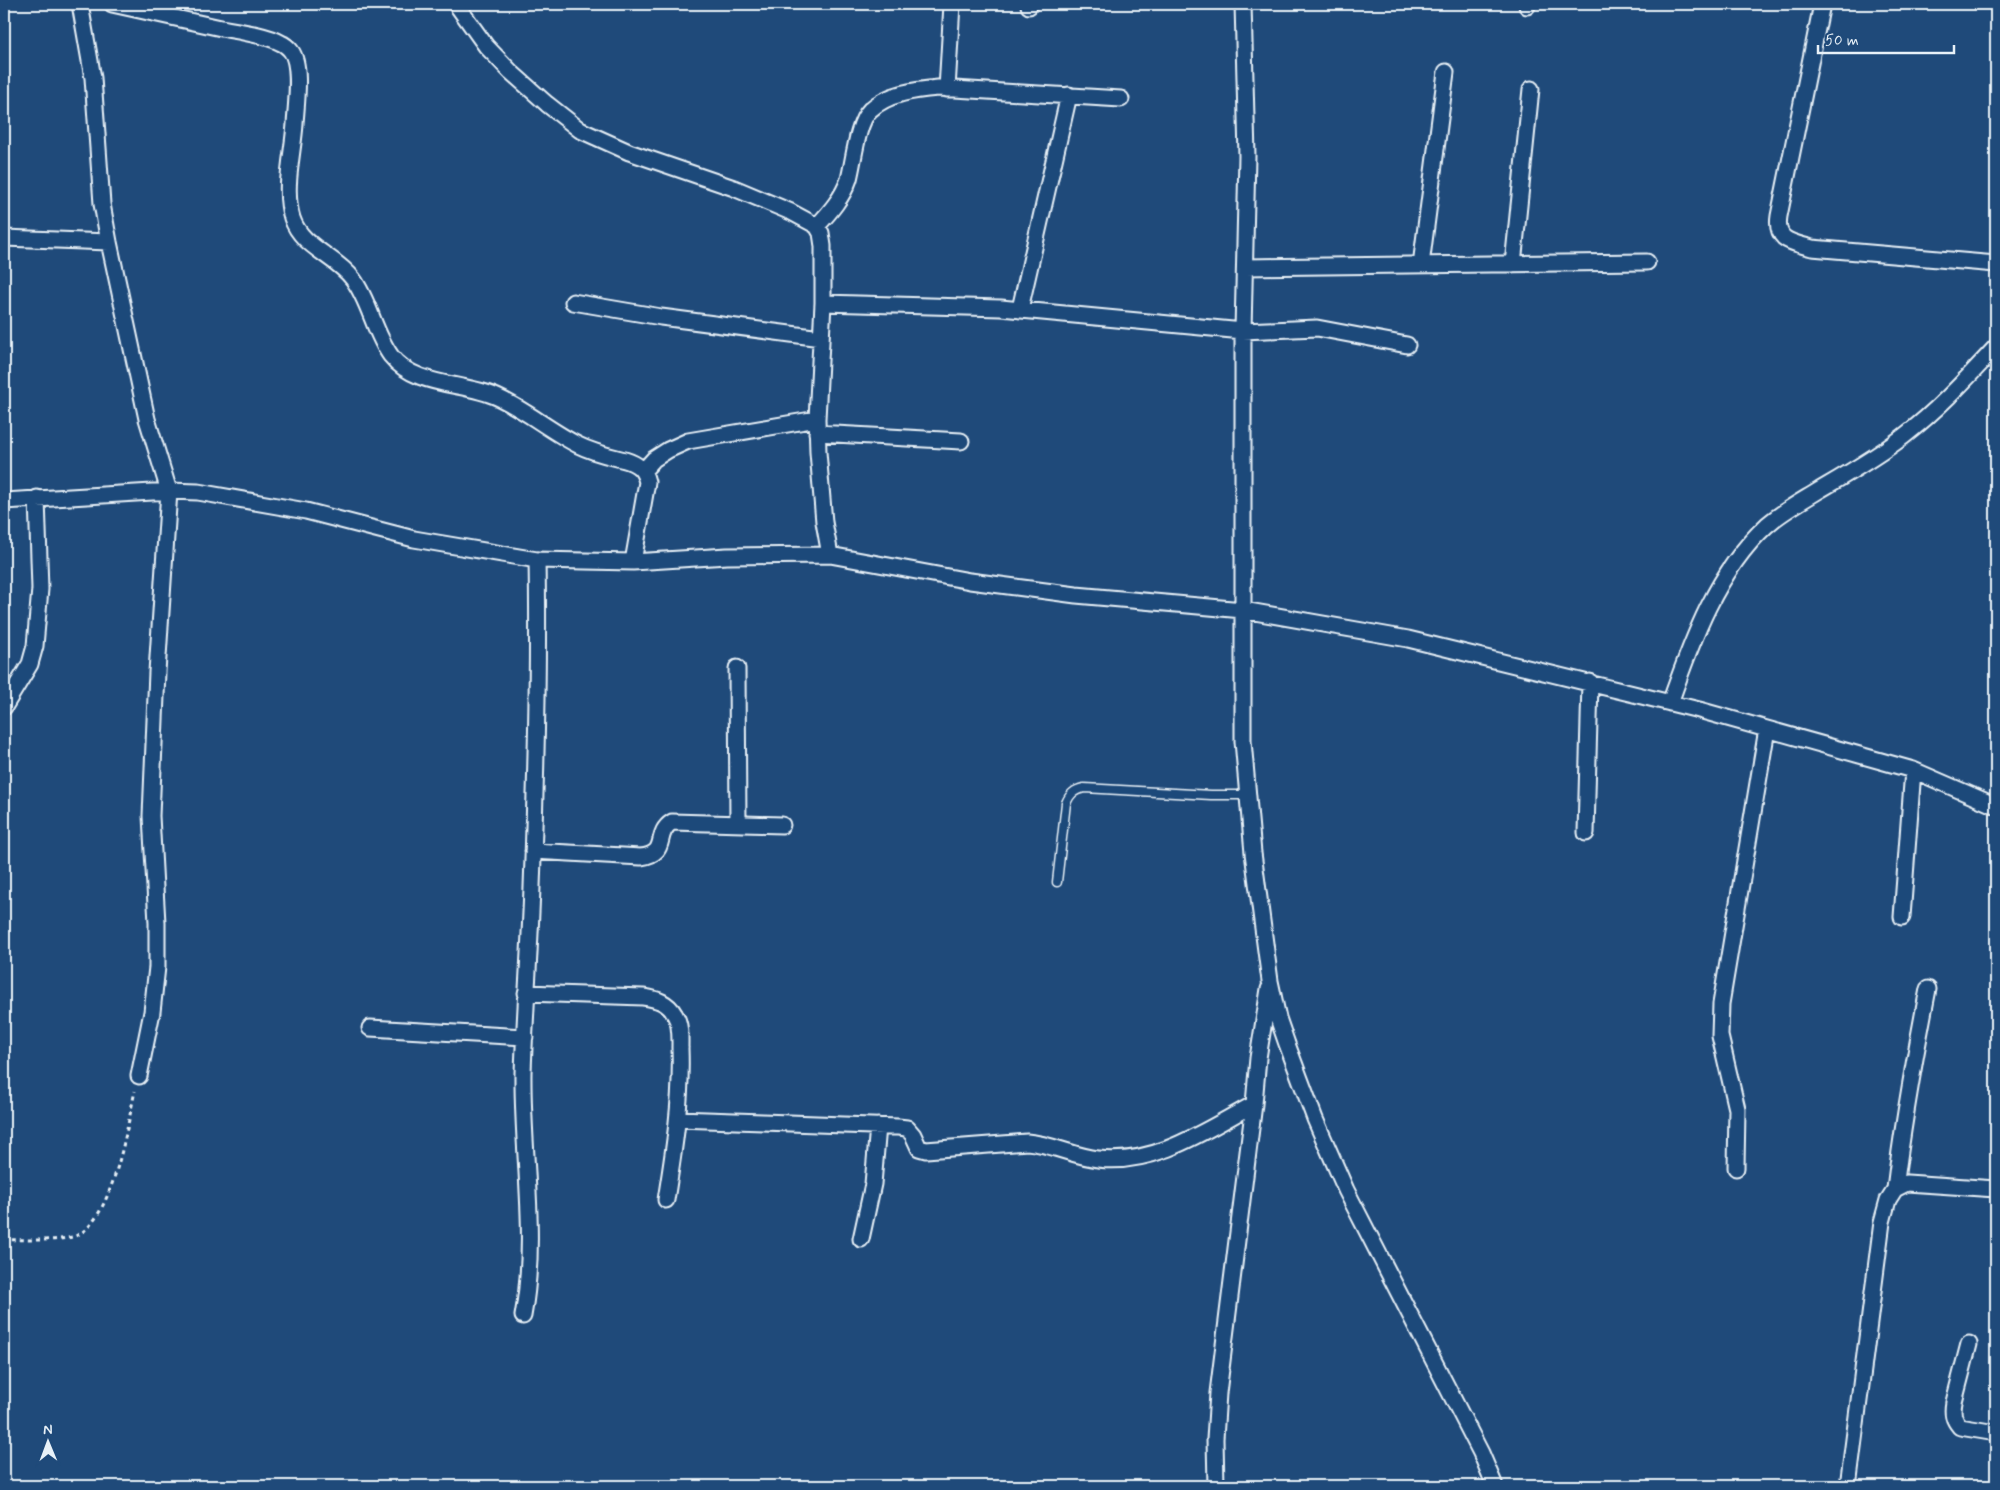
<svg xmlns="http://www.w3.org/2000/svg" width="2000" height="1490" font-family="Mynerve,sans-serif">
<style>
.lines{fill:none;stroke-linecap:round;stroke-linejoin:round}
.service-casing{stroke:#e8f1f8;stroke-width:11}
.minor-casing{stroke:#e8f1f8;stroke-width:19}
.path{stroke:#e8f1f8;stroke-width:3;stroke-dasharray:4 4;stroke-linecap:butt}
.service{stroke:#1f4a7a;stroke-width:8}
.minor{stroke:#1f4a7a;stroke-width:15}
</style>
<rect width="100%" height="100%" fill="#1f4a7a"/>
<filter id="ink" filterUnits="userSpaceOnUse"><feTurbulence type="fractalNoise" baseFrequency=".02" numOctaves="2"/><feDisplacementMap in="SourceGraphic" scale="10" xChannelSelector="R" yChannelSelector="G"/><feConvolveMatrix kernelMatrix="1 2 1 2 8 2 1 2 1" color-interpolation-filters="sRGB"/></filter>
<g filter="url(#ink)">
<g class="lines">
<g class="service-casing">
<path id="service" d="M1057 882 1066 803C1070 794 1074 790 1084 788L1211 795H1248"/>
</g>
<g class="minor-casing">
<path id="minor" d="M80 4 93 78 102 204 109 242 147 419 169 491 157 672 151 816 157 923V967L152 1012 139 1076
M112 4C149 12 185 20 221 28 238 31 267 35 281 43 284 44 289 48 291 51 302 65 296 106 295 124 293 154 283 189 292 218 301 247 336 256 353 279 370 302 374 333 391 356 415 387 464 382 497 397 526 410 550 431 578 445 594 453 609 456 625 460 638 464 644 469 647 482L633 562
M456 4 486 46 511 72 547 104 580 130 629 152 734 188 791 212 817 226 821 233 823 246V303L817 419 818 452 824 522 830 555
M1243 4 1247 156 1243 331V741L1253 853 1270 981 1278 1018 1287 1044 1315 1119 1346 1190 1481 1453 1495 1486
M1822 4 1779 216C1775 242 1792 242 1812 248L1996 264
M1029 6V4
M1527 6V4
M947 89 952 4
M817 226C830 212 843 197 849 179 854 160 857 123 870 110 888 93 916 90 938 88L1121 99
M4 238 109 242
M1513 264 1531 89
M1421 265 1446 72
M1246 267 1647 262
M573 302 661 317 821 338
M823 303 1001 308 1243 331 1317 328 1407 345
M1020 309 1069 95
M817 433 961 441
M644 470 654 459 668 450 688 441 817 419
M4 501 169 491 198 492 306 511 414 539 537 560 633 562 727 556 830 555 970 581 1076 595 1243 610 1408 639 1699 710 1913 770 1996 806
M737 668 738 824
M1670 703C1692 640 1717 571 1767 525 1783 511 1800 502 1818 491 1847 474 1877 457 1904 436 1938 410 1967 378 1996 347
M4 707 30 664 35 646 40 589 37 498
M1586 833 1590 682
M533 851 641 857C670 853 653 834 672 822L782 825
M1902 917 1913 770
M526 993 643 997C657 999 668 1002 675 1015 681 1024 680 1038 680 1048 682 1100 674 1150 666 1200
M370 1028 525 1037
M678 1119 898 1127 907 1128 913 1135 919 1148 926 1150 1027 1142C1052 1144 1073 1156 1098 1159 1155 1166 1206 1130 1254 1104
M1736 1168 1737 1109 1720 1036 1721 1004 1767 729
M1895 1189C1903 1122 1915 1056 1928 989
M861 1239 873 1184 878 1126
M523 1316C538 1235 522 1155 523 1073 525 1011 530 949 532 887 536 778 539 669 537 560
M1969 1344 1954 1402C1952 1413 1953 1419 1960 1427L1996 1433
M1216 1486 1215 1439 1218 1393 1254 1104 1258 1058 1269 989
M1848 1486 1882 1222 1888 1200 1895 1189 1907 1183 1996 1189"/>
</g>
<path class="path" d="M4 1240C26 1239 51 1242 72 1237 112 1227 127 1126 135 1091"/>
<use href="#service" class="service"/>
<use href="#minor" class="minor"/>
</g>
</g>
<rect width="2000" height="1490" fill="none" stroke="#1f4a7a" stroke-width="20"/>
<rect x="10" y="10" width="1980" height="1470" fill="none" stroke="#e8f1f8" stroke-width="2" filter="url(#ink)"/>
<g transform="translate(48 1442) rotate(359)" stroke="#1f4a7a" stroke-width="4" paint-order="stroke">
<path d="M0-4L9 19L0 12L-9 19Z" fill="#e8f1f8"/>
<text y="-8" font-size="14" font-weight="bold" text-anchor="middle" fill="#e8f1f8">N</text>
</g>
<path d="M1818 45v8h136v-8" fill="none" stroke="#e8f1f8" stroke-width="2.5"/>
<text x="1825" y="45" font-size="15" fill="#e8f1f8" stroke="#1f4a7a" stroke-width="4" paint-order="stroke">50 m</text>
</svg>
